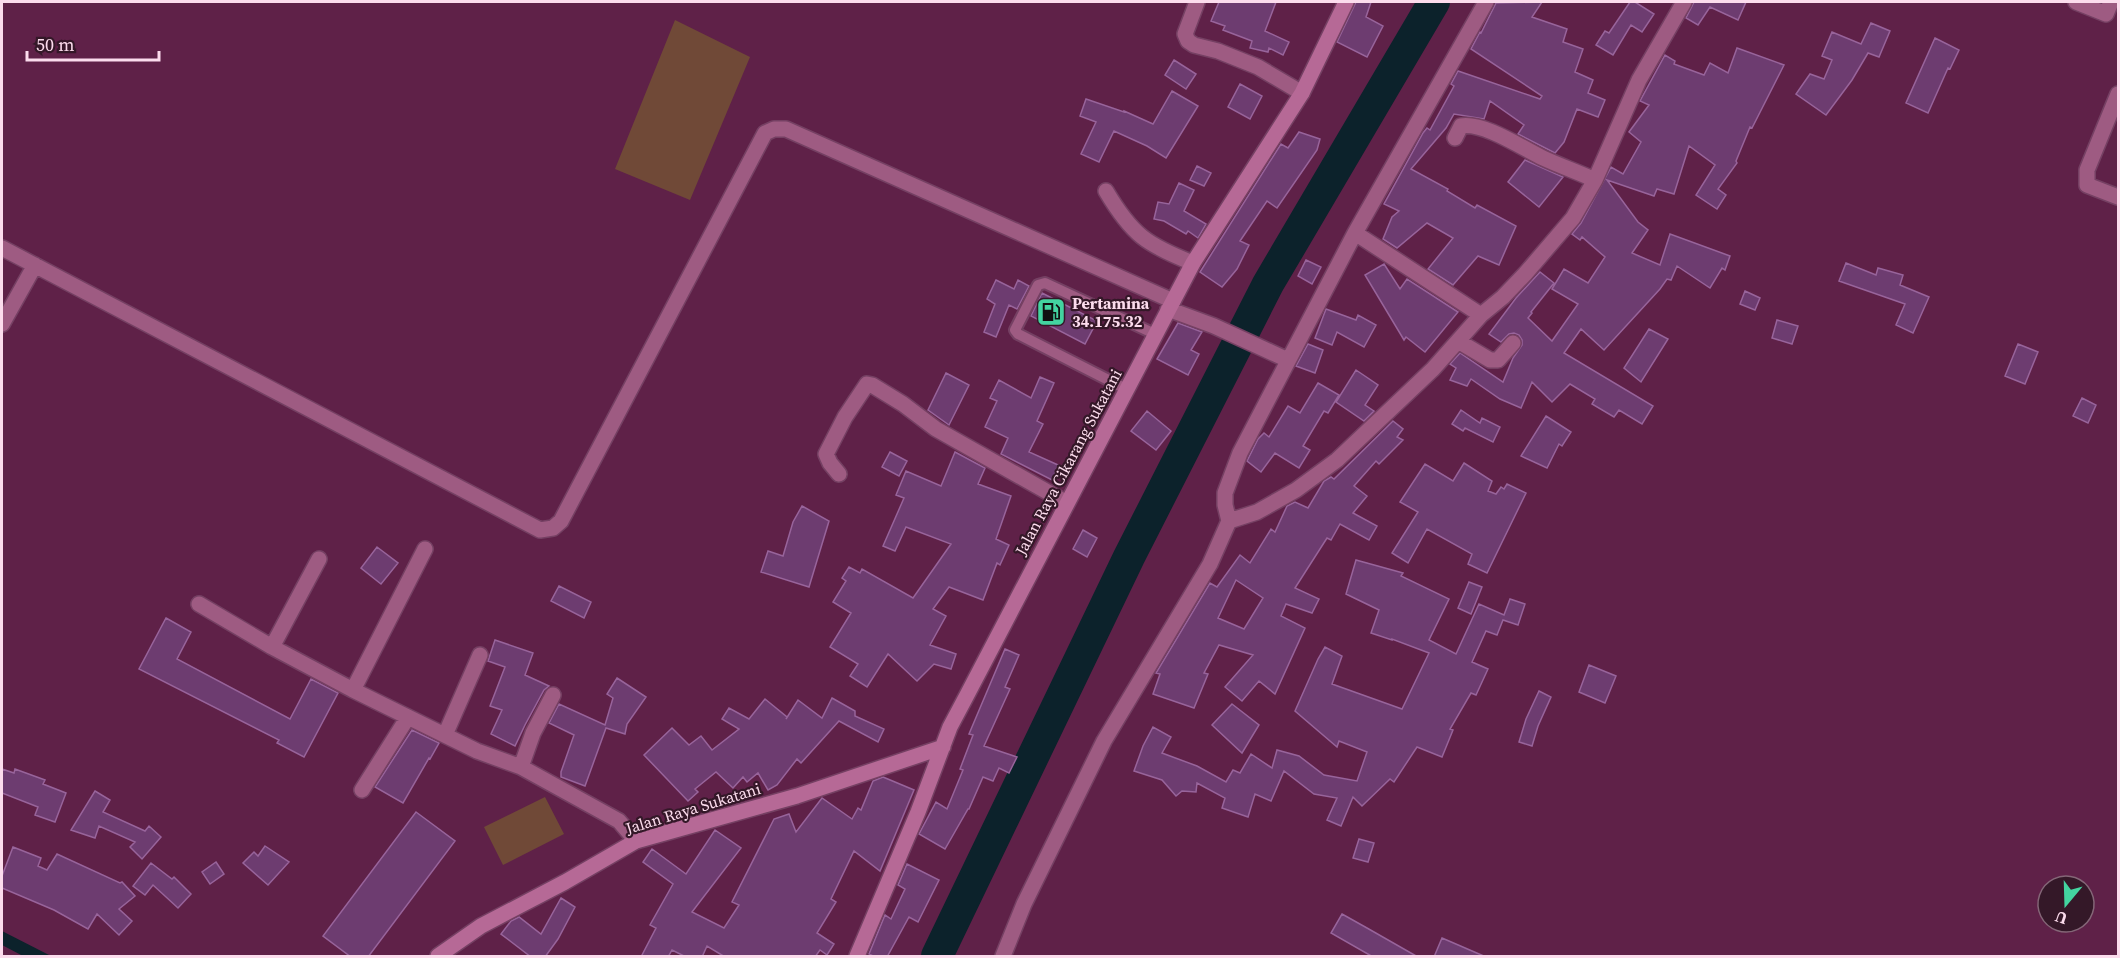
<svg xmlns="http://www.w3.org/2000/svg" width="2120" height="958" font-family="'Source Serif 4',serif">
<style>
.green{fill:#704937}
.water{fill:#0c222b}
.lines{fill:none;stroke-linecap:round;stroke-linejoin:round}
.river{stroke:#0c222b;stroke-width:32}
.building{fill:#6d3c70;stroke:#98649b;stroke-width:1.5;fill-rule:evenodd}
.lane-casing{stroke:#754063;stroke-width:14}
.street-casing{stroke:#754063;stroke-width:18}
.secondary-casing{stroke:#754063;stroke-width:18}
.lane{stroke:#9e5b82;stroke-width:10}
.street{stroke:#9e5b82;stroke-width:15}
.secondary{stroke:#b66996;stroke-width:15}
.labels{text-anchor:middle;dominant-baseline:central;stroke-width:4.5;stroke-linejoin:round;paint-order:stroke}
.poi-label{font-size:16px;font-weight:bold;fill:#fcdced;stroke:#341828;text-anchor:start}
.street-label{font-size:16px;fill:#fcdced;stroke:#341828}
</style>
<rect width="100%" height="100%" fill="#5f2148"/>
<path class="green" d="M675 20 750 57 690 200 615 169Z
M545 797 564 834 503 865 484 827Z"/>
<path class="water" d="M2 931 51 956H23L2 945Z"/>
<g class="lines">
<path class="river" d="M937 956 1129 557 1268 284 1434 2"/>
</g>
<path class="building" d="M1219 2H1276L1265 31 1289 42 1283 55 1269 48 1268 52 1250 48 1252 41 1223 30 1225 26 1211 21Z
M1356 2H1371L1366 17 1383 26 1367 57 1337 42Z
M1630 2H1635L1654 14 1642 32 1631 25 1613 55 1596 45 1605 31 1609 33Z
M1694 2H1746L1738 20 1710 7 1698 25 1686 18Z
M1496 3 1542 2 1532 17 1567 29 1563 42 1583 49 1575 72 1593 80 1588 93 1605 100 1598 117 1577 109 1564 142 1555 153 1518 134 1524 125 1490 101 1484 119 1454 114 1446 128 1411 169 1448 189 1447 191 1475 208 1477 205 1516 226 1499 265 1478 256 1453 285 1428 269 1453 238 1427 223 1397 248 1383 239 1392 217 1399 211 1384 204 1423 133 1427 128 1430 130 1454 86 1451 84 1458 71 1540 99 1542 96 1471 49 1480 32 1481 33Z
M1871 23 1890 31 1879 57 1868 53 1852 80 1826 115 1796 94 1810 74 1824 79 1832 60 1822 56 1832 32 1861 44Z
M1935 38 1959 50 1950 69 1948 68 1928 113 1906 103Z
M1737 48 1784 65 1752 128 1750 127 1736 161 1737 163 1718 189 1726 195 1717 209 1696 195 1715 165 1689 146 1674 194 1657 189 1654 196 1607 180 1638 222 1648 230 1632 253 1660 265 1670 234 1730 256 1725 270 1722 268 1710 288 1677 266 1671 280 1667 279 1660 289 1604 350 1581 329 1564 353 1653 406 1642 424 1619 410 1614 417 1592 404 1595 399 1570 384 1552 402 1532 382 1521 408 1500 399 1471 379 1467 386 1450 380 1456 368 1450 364 1460 353 1503 382 1513 358 1522 345V340L1519 335 1514 333 1509 334 1501 342 1489 334 1516 298 1540 272 1554 283 1531 312 1532 313 1528 318 1552 341 1578 304 1552 289 1564 269 1588 283 1605 257 1582 237 1580 240 1572 234 1581 223 1611 167 1623 174 1641 142 1629 132 1649 105 1640 101 1665 55 1675 61 1674 64 1704 75 1710 63 1728 73Z
M1174 60 1196 74 1186 89 1165 75Z
M1240 84 1262 96 1250 119 1228 107Z
M1172 91 1198 106 1166 158 1147 146 1114 131 1099 162 1081 154 1096 122 1080 116 1086 99 1124 112V111L1153 124Z
M1299 132 1320 139 1317 150 1277 208 1267 201 1240 241 1249 245 1237 269 1222 287 1200 272 1281 144 1288 148Z
M1525 160 1563 177 1539 207 1508 182Z
M1197 166 1211 173 1204 186 1190 180Z
M1179 183 1194 190 1184 211 1206 224 1198 238 1188 231 1186 234 1164 221 1154 219 1158 202 1169 204Z
M1306 260 1321 267 1312 284 1298 276Z
M1846 263 1876 275 1878 268 1903 275 1900 285 1929 297 1913 333 1896 325 1905 304 1839 281Z
M1384 264 1400 289 1407 279 1458 312 1425 352 1406 337 1404 340 1365 275Z
M996 280 1014 289 1018 280 1029 286 1017 309 1009 305 996 337 984 332 995 304 987 299Z
M1745 291 1760 298 1755 310 1740 304Z
M1042 293 1097 321 1085 344 1031 316Z
M1326 309 1356 320 1358 315 1376 325 1364 347 1337 332 1332 345 1315 338Z
M1777 320 1798 326 1792 344 1772 338Z
M1178 323 1202 332 1191 350 1199 354 1188 375 1157 359Z
M1649 329 1668 339 1641 382 1624 368Z
M1308 344 1323 350 1315 373 1296 366Z
M2018 344 2038 352 2025 384 2005 376Z
M1356 370 1378 385 1365 405 1374 411 1364 421 1336 402Z
M946 373 969 385 949 425 928 410Z
M1040 377 1054 383 1037 421 1043 424 1029 452 1058 465 1052 480 1001 454 1008 438 985 427 997 401 990 398 999 380 1031 398Z
M1318 383 1339 395 1328 413 1324 411 1303 446 1310 450 1299 468 1275 453 1261 472 1247 461 1258 439 1264 433 1269 437 1288 406 1300 413Z
M2082 398 2096 405 2088 423 2073 416Z
M1461 410 1480 423 1482 418 1500 427 1493 442 1465 428 1463 431 1452 424Z
M1147 411 1171 431 1156 450 1131 431Z
M1546 416 1571 432 1562 446 1559 444 1547 468 1521 456Z
M1393 421 1403 429 1397 437 1403 440 1379 464 1376 461 1354 486 1367 496 1353 513 1377 526 1369 540 1340 524 1331 540 1327 538 1295 588 1319 599 1312 613 1286 604 1281 616 1305 628 1275 694 1259 681 1242 701 1225 687 1253 655 1219 645 1204 673 1208 674 1194 708 1153 694 1160 674 1156 673 1210 583 1217 587 1240 555 1250 563 1271 529 1275 532 1287 506 1295 502 1308 508 1324 481 1331 477 1334 479ZM1236 580 1263 598 1244 629 1218 618Z
M890 452 907 461 899 476 882 467Z
M955 452 985 468 978 484 1011 496 996 539 1009 545 1000 565 997 563 983 600 949 587 933 609 946 616 930 645 956 654 951 669 934 664 917 681 888 654 867 687 850 676 858 664 830 647 851 613 833 602 846 581 842 578 849 567 860 573 862 569 913 598 951 544 906 527 895 551 883 546 904 498 896 495 906 471 941 486Z
M1464 463 1492 481 1488 491 1496 494 1501 487 1504 489 1507 484 1526 493 1487 573 1468 564 1472 554 1427 529 1408 563 1392 553 1418 512 1400 502 1425 464 1453 481Z
M802 506 829 521 809 587 761 572 768 551 783 556 793 522Z
M1083 530 1097 538 1087 557 1073 549Z
M377 547 398 563 381 584 361 568Z
M1356 560 1403 573 1401 576 1449 599 1429 640 1456 654 1479 604 1504 615 1510 599 1525 604 1518 625 1503 620 1497 635 1486 631 1472 662 1488 669 1476 695 1471 693 1450 729 1453 730 1442 757 1417 747 1394 782 1390 779 1362 806 1353 797 1341 826 1327 820 1337 798 1314 794 1284 771 1271 801 1255 794 1248 817 1222 808 1225 798 1197 783 1196 792 1182 791 1176 796 1162 780 1134 771 1143 746 1153 727 1171 737 1162 753 1197 766 1226 782 1233 770 1240 773 1251 754 1272 768 1277 750 1299 756 1324 775 1357 781 1367 752 1339 741 1337 747 1295 711 1318 659 1325 647 1342 656 1332 684 1402 709 1429 653 1392 639V640L1371 633 1379 610 1346 594Z
M1469 582 1482 587 1471 614 1458 608Z
M559 586 591 602 584 618 551 601Z
M166 618 191 632 177 659 290 719 311 679 338 693 304 757 277 743 279 740 139 669Z
M495 640 533 653 525 675 549 686 544 690 525 725 515 746 491 734 502 710 490 706 505 667 488 661Z
M1005 649 1019 655 1005 687 1010 689 984 746 1017 757 1009 773 999 768 993 781 983 777 969 809H968L945 849 919 834 936 802 947 809 963 770 960 769 973 735 969 734Z
M1589 665 1616 676 1605 703 1579 692Z
M617 678 646 697 627 724 625 734 606 728 585 786 561 777V772L574 735 549 723 559 704 605 725 613 698 607 694Z
M1539 691 1551 697 1538 726 1532 746 1519 742 1526 719Z
M832 698 855 711V716L884 729 878 742 839 721 801 763 797 759 777 785 768 790 758 773 747 782 743 777 733 788 716 772 695 789 698 792 688 801 644 755 672 728 689 745 701 736 712 750 739 729 722 719 729 708 749 719 765 699 787 717 786 719 798 700 822 718Z
M1232 704 1259 725 1242 753 1212 725Z
M412 730 439 743 430 759 429 758 403 803 375 787Z
M2 769 14 773 15 769 45 780 43 784 66 793 55 822 35 815 38 807 2 793Z
M883 777 914 790 880 871 854 851 831 899 836 902 817 933 834 944 827 955 820 950 815 957H725L707 946 702 957H686L672 950 668 957H641L656 928 650 925 673 884 643 862 652 849 686 874 715 830 741 848 692 912 724 928 739 905 732 902 774 819 789 814 796 832 822 798 852 819 858 808 861 810 873 781Z
M95 791 110 800 103 812 145 831 149 826 161 837 142 859 130 847 135 842 99 826 95 838 71 830Z
M416 812 455 841 368 957H351L323 936Z
M1359 839 1374 843 1368 862 1353 858Z
M265 846 289 862 268 885 243 863 254 852 258 856Z
M13 847 41 858 38 866 47 870 57 854 120 883 122 882 135 896 119 909 132 921 119 935 97 914 88 929 54 910 2 888V876Z
M216 862 224 874 210 884 202 872Z
M151 863 172 879 174 877 191 894 178 908 153 885 145 895 133 886Z
M907 864 939 880 918 922 909 917 887 957H875L869 954 885 915 891 919 905 889 898 885Z
M561 898 575 907 558 939 545 957H531L501 934 511 921 519 917 541 934Z
M1342 914 1367 928 1418 957H1373L1331 933Z
M1442 938 1486 957H1434Z"/>
<g class="lines">
<g class="lane-casing">
<path id="lane" d="M1126 389 1018 334 1015 330 1038 285 1045 283 1155 334"/>
</g>
<g class="street-casing">
<path id="street" d="M1197 2 1185 34 1188 41 1194 45 1218 51 1258 67 1302 93
M2076 2 2106 14 2111 2
M2118 94 2087 170V185L2118 197
M1455 138 1461 126C1484 122 1522 148 1543 158 1560 166 1578 172 1595 180
M1106 191C1132 235 1147 245 1193 263
M1355 233 1481 315
M2 248 540 530 553 528 561 521 765 133 774 129H786L1173 301
M1168 309 1214 326 1288 360
M2 324 35 265
M1458 341 1490 360H1498L1513 343
M839 474 830 463 826 454 845 417 867 384 872 385 903 404 936 429 1067 503
M1229 521 1225 505V493L1240 453 1355 233 1486 2
M199 604 272 647 353 690 477 751 521 767 619 821 636 841
M272 647 319 559
M353 690 425 549
M445 735 480 655
M521 767 533 733 553 695
M362 790 408 717
M1003 956 1024 904 1104 741 1210 564 1229 521 1257 512 1296 490 1337 460 1433 369 1481 315 1503 297 1525 274 1573 218 1595 180 1639 80 1684 2"/>
</g>
<g class="secondary-casing">
<path id="secondary" d="M438 956 481 926 565 882 636 841 797 796 943 747
M857 956 918 812 950 727 967 695 1193 263 1302 93 1346 2"/>
</g>
<use href="#lane" class="lane"/>
<use href="#street" class="street"/>
<use href="#secondary" class="secondary"/>
</g>
<defs>
<g id="fuel-square" transform="scale(1.5)"><rect x="-9" y="-9" width="18" height="18" rx="4" fill="#43d4a0" stroke="#341828"/><path d="M-5.5-6h7V0h2V4h1.3V-2.5L3-4.5l.8-.8L6-3V5H2.5V1h-1V6h-7ZM-4.2-4.7v3.2H.2V-4.7Z" fill="#111"/></g>
</defs>
<g fill-rule="evenodd">
<use href="#fuel-square" x="1051" y="312"/>
</g>
<g class="labels">
<g class="poi-label">
<text x="1072" y="303">Pertamina<tspan x="1072" dy="18">34.175.32</tspan></text>
</g>
<g class="street-label">
<text transform="translate(1068 462) rotate(-62)">Jalan Raya Cikarang Sukatani</text>
<text transform="translate(693 808) rotate(-17)">Jalan Raya Sukatani</text>
</g>
</g>
<rect width="2120" height="958" fill="none" stroke="#fcdced" stroke-width="6"/>
<g transform="translate(2066 904) rotate(199)"><circle r="28" fill="#341828" stroke="#846677" stroke-width="1.5"/>
<path d="M0-4.5L10 22L0 15L-10 22Z" fill="#43d4a0"/>
<text y="-9" font-size="16" font-weight="bold" text-anchor="middle" fill="#fcdced">U</text>
</g>
<path d="M27 51v9h132v-9" fill="none" stroke="#fcdced" stroke-width="3"/>
<text x="36" y="51" font-size="18" fill="#fcdced" stroke="#341828" stroke-width="4.5" paint-order="stroke">50 m</text>
</svg>
